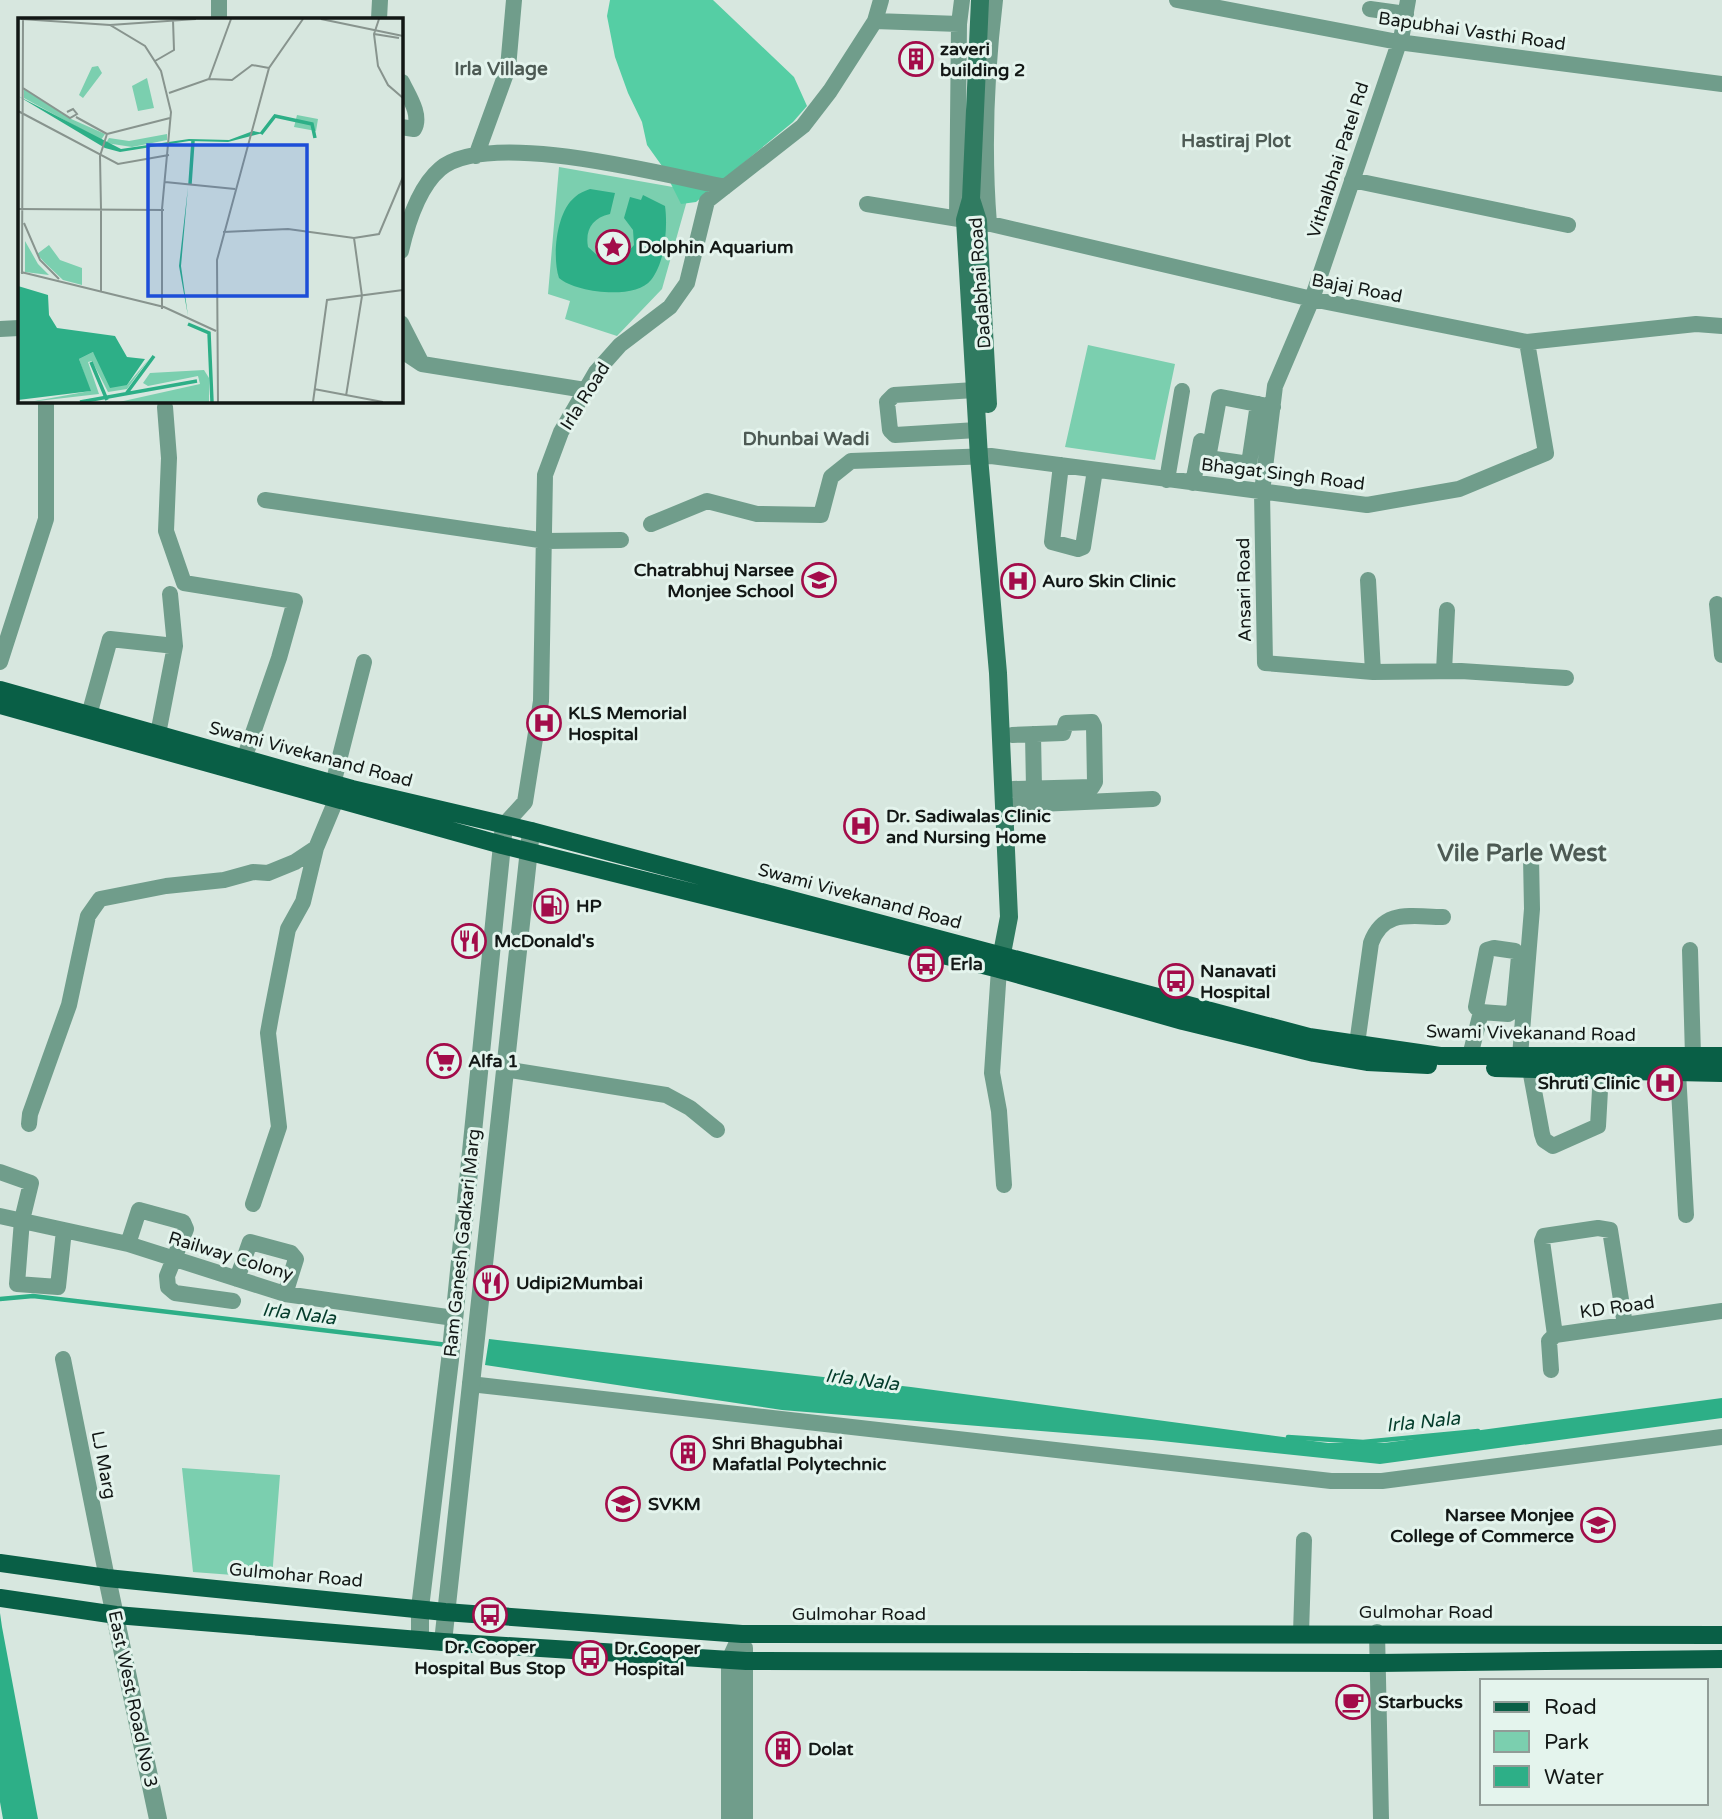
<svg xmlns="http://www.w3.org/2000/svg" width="1722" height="1819" font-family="'Varela Round',sans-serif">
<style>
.green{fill:#7bcfaf}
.forest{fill:#55cea4}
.water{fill:#2daf87}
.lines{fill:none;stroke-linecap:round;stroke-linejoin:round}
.stream{stroke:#2daf87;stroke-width:4.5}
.minor{stroke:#709d8b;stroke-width:16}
.tertiary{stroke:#709d8b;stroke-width:18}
.secondary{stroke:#307b61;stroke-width:18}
.primary{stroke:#095f46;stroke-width:18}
.labels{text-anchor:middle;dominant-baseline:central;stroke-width:6;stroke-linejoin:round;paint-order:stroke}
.street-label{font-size:18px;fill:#121715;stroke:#e4f4ed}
.poi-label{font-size:18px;font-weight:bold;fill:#121715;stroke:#e4f4ed;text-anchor:start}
.neighbourhood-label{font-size:19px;font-weight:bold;fill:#4d5a54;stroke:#e4f4ed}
.water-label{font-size:19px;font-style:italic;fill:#053d2c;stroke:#e4f4ed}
.district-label{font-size:24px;font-weight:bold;fill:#4d5a54;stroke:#e4f4ed}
.inset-river{fill:none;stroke:#2daf87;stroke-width:3.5}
.inset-road{fill:none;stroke:#88948e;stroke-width:2}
.view{fill:#1d4ed8;fill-opacity:0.15;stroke:#1d4ed8;stroke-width:3.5}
.inset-edge{fill:none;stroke:#121715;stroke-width:3.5}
</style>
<rect width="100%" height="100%" fill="#d7e7df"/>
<path class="green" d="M559 167 690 190 662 289 617 336 565 319 570 301 548 294Z
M1088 345 1175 364 1155 460 1065 447Z
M182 1468 280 1475 272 1578 193 1572Z"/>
<path class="forest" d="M610 0H713L794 77 807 106 793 122 696 202 681 204 662 166 647 145 642 122 628 93 615 57 607 16Z"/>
<path class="water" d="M590 189 615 193 610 214C592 218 585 230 588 247L605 262 620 261 634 245 633 230 624 218 630 197 641 200 643 195 665 206C668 227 665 263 651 280 636 300 576 293 559 278 552 257 556 212 575 197 579 193 585 191 590 189Z
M489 1339 911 1387 1328 1443H1384L1722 1398V1418L1380 1464 1152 1440 782 1410 485 1365Z
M0 1613 2 1627 38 1819H3L0 1802Z"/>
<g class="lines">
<path class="stream" d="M0 1299 33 1296 448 1345
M1288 1437 1363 1442 1478 1431"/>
<path class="minor" d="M1177 0 1398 42 1722 84
M1408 0 1402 34 1312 299 1275 386 1262 492 1265 663 1373 672 1461 671 1566 678
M1370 9 1406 14
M219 19V0
M379 19 380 0
M875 21 959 24
M401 127 414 129C422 115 408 95 402 82
M476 156 508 68 514 0
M1352 180 1568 225
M867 204 965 220
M957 219 959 24 962 0
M978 221 1312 299 1527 342 1696 324 1722 326
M989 224C983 149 986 75 995 0
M401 251C407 225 419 187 440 169 488 128 665 175 725 187
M401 323 421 362
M0 329 19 328
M401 350 422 364 585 390
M975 390 894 395 887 402 890 430 895 435 977 430
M1258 404 1249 464 1208 458 1219 398 1221 397 1273 407
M165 407 169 458 166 531 184 583 295 601 279 658 244 759
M1061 465 1052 542 1078 549 1083 547 1095 470
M1167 480 1182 391
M1193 483 1201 441
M265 500 546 541 621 540
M651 524 707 501 757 514 821 515 831 477 851 461 991 456 1367 505 1459 489 1546 453 1527 342
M1368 580 1373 672
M170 594 175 646
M1717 604 1722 655
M0 662 46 519V401
M1444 671 1447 610
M89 715 110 639 175 646 158 734
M1033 734 1034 788
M1012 735 1063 733 1066 723 1092 722 1094 726 1095 782 1092 787 1013 789
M333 784 364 662
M1014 805 1153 799
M504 825 525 802 541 701 545 475 561 432 596 372 620 345 670 307 687 283 707 201 803 126 830 91 875 21 881 0
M1494 948 1515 951 1519 956 1514 1010 1508 1014 1481 1012 1476 1007 1487 950Z
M1690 950 1693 1056
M999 969 992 1073 999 1111 1004 1185
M1357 1044 1371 943C1384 908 1412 917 1443 917
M1470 1056 1481 1012
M1520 1056 1532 909 1531 857
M504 1069 666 1095 690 1108 717 1130
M1530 1069 1542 1134 1544 1140 1553 1146 1598 1126 1601 1072
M1678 1072 1686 1215
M29 1124 30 1114 69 1005 88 916 100 899 166 886 224 880 253 872 268 873 295 862 316 848 336 800
M0 1172 31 1183 22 1220 17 1284 58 1287 64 1230
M253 1204 279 1127 268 1033 271 1016 288 929 303 902 316 848
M0 1216 128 1244 285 1294 454 1318
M128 1244 139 1210 183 1222 186 1229 167 1276 168 1287 175 1293 233 1301
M237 1279 250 1242 291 1253 296 1259 285 1294
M1555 1335 1542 1241 1544 1236 1598 1228 1610 1230 1625 1325
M63 1359 107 1578
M1551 1370 1549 1341 1555 1335 1722 1311
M470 1384 1331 1481H1382L1722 1437
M1377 1632 1381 1819
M1301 1633 1304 1540"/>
<path class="tertiary" d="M107 1578 158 1819
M420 1640V1608L450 1360 504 825
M443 1642 531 831
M730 1819V1660L742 1634
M744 1819V1648"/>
<path class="secondary" d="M980 0 971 199 965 220 979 457 998 673 1009 917 999 969
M971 199 978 221 988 404"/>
<path class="primary" d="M0 690 352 789 531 831 1309 1037 1440 1056H1722
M0 705 502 845 999 969 1183 1021 1314 1053 1367 1062 1428 1065
M1495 1068 1722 1073
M0 1563 107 1578 445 1612 742 1634 1722 1635
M0 1598 116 1615 443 1642 746 1661 1378 1663 1722 1659"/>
</g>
<defs>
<g id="building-ring" transform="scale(1.75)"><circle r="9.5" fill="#e4f4ed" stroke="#a30c4a" stroke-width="1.5"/><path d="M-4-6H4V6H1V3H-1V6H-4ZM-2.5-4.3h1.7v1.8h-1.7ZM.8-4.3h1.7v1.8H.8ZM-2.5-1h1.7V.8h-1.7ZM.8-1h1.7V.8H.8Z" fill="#a30c4a"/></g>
<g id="sight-ring" transform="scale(1.75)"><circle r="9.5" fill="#e4f4ed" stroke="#a30c4a" stroke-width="1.5"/><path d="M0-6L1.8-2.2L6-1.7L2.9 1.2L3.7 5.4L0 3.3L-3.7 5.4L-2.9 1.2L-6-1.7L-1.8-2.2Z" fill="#a30c4a"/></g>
<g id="school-ring" transform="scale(1.75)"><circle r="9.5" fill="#e4f4ed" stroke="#a30c4a" stroke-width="1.5"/><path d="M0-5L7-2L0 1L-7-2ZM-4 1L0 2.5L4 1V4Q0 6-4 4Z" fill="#a30c4a"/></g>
<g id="hospital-ring" transform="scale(1.75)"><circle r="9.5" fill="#e4f4ed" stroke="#a30c4a" stroke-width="1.5"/><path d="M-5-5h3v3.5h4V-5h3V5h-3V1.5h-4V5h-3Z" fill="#a30c4a"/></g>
<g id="fuel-ring" transform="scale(1.75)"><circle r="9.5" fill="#e4f4ed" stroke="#a30c4a" stroke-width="1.5"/><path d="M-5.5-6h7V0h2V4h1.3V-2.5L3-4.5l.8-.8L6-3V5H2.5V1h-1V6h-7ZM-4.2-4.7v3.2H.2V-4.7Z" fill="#a30c4a"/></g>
<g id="restaurant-ring" transform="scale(1.75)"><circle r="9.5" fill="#e4f4ed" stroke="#a30c4a" stroke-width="1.5"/><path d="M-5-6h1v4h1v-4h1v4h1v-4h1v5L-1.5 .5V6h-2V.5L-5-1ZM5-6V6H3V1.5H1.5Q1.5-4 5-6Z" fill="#a30c4a"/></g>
<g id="bus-ring" transform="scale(1.75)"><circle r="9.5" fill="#e4f4ed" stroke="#a30c4a" stroke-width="1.5"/><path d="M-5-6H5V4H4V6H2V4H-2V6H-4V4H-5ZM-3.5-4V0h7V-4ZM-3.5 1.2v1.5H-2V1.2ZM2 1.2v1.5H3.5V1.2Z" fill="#a30c4a"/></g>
<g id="supermarket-ring" transform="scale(1.75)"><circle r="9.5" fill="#e4f4ed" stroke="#a30c4a" stroke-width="1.5"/><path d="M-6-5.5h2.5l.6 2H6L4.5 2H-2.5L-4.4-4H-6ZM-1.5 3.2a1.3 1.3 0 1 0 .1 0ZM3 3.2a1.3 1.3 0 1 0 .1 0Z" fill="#a30c4a"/></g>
<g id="university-ring" transform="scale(1.75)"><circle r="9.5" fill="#e4f4ed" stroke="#a30c4a" stroke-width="1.5"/><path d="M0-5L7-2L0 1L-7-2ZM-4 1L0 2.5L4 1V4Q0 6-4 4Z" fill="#a30c4a"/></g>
<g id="cafe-ring" transform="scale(1.75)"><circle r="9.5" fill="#e4f4ed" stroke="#a30c4a" stroke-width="1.5"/><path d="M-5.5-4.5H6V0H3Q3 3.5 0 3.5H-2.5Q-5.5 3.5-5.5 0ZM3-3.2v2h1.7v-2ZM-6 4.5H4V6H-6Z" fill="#a30c4a"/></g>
</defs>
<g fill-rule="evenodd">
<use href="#building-ring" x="916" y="59"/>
<use href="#sight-ring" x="613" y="247"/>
<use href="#school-ring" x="819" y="580"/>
<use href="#hospital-ring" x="1018" y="581"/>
<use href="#hospital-ring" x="544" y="723"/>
<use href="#hospital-ring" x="861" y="826"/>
<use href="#fuel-ring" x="551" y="906"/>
<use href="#restaurant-ring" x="469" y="941"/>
<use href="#bus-ring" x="926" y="964"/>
<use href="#bus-ring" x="1176" y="981"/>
<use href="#supermarket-ring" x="444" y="1061"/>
<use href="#hospital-ring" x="1665" y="1083"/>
<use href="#restaurant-ring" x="491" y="1283"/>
<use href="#building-ring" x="688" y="1453"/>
<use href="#university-ring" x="623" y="1504"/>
<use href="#university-ring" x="1598" y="1525"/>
<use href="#bus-ring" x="490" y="1615"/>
<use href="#bus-ring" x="590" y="1658"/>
<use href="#cafe-ring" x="1353" y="1702"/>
<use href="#building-ring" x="783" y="1749"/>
</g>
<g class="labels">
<g class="street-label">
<text transform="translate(1472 31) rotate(8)">Bapubhai Vasthi Road</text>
<text transform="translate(1338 160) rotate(-72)">Vithalbhai Patel Rd</text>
<text transform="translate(980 283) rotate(-94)">Dadabhai Road</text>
<text transform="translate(1357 288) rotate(11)">Bajaj Road</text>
<text transform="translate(585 396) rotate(-58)">Irla Road</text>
<text transform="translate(1283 474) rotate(7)">Bhagat Singh Road</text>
<text transform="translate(1244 590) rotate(-91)">Ansari Road</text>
<text transform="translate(311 754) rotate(15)">Swami Vivekanand Road</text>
<text transform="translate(860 896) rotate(15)">Swami Vivekanand Road</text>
<text transform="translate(1531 1033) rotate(1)">Swami Vivekanand Road</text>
<text transform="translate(462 1243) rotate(-84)">Ram Ganesh Gadkari Marg</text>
<text transform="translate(231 1256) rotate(17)">Railway Colony</text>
<text transform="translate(1617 1307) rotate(-8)">KD Road</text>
<text transform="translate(104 1465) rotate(79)">LJ Marg</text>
<text transform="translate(296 1575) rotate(5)">Gulmohar Road</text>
<text x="1426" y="1612">Gulmohar Road</text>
<text x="859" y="1614">Gulmohar Road</text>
<text transform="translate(133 1699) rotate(78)">East West Road No 3</text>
</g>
<g class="poi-label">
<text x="940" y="49">zaveri<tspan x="940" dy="21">building 2</tspan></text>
<text x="638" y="247">Dolphin Aquarium</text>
<text x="794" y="570" text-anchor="end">Chatrabhuj Narsee<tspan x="794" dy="21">Monjee School</tspan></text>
<text x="1042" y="581">Auro Skin Clinic</text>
<text x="568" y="713">KLS Memorial<tspan x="568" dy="21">Hospital</tspan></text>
<text x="886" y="816">Dr. Sadiwalas Clinic<tspan x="886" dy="21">and Nursing Home</tspan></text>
<text x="576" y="906">HP</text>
<text x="494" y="941">McDonald's</text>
<text x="950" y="964">Erla</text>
<text x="1200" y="971">Nanavati<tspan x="1200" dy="21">Hospital</tspan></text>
<text x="468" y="1061">Alfa 1</text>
<text x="1640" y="1083" text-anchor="end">Shruti Clinic</text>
<text x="516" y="1283">Udipi2Mumbai</text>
<text x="712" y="1443">Shri Bhagubhai<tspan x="712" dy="21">Mafatlal Polytechnic</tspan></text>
<text x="648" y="1504">SVKM</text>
<text x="1574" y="1515" text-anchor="end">Narsee Monjee<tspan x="1574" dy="21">College of Commerce</tspan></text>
<text x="490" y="1647" text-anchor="middle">Dr. Cooper<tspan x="490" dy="21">Hospital Bus Stop</tspan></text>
<text x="614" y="1648">Dr.Cooper<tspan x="614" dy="21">Hospital</tspan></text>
<text x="1378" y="1702">Starbucks</text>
<text x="808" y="1749">Dolat</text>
</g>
<g class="neighbourhood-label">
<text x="501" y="69">Irla Village</text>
<text x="1236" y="141">Hastiraj Plot</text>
<text x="806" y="439">Dhunbai Wadi</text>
</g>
<g class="water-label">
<text transform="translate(299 1314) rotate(7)">Irla Nala</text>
<text transform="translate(862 1380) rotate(7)">Irla Nala</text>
<text transform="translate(1423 1422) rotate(-6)">Irla Nala</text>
</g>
<g class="district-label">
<text x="1522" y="853">Vile Parle West</text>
</g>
</g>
<g transform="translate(18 18)">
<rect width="385" height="385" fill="#d7e7df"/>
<path d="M74 49 80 48 84 55 65 80 61 77ZM129 60 136 90 120 93 114 68ZM6 71 51 100 87 116 83 122 6 80ZM279 97 300 101 298 113 276 109ZM149 116V122L114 129 88 125 91 120 111 123ZM7 223 20 246 31 257 7 254ZM31 227 42 242 64 250V267L45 262 26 244 19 236ZM75 334 109 367 131 341 109 371 90 374 74 343 70 344 81 376 11 384 72 373 61 341ZM186 352 191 360V384H101L182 366 180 358 130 368 125 365 132 355Z" fill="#7bcfaf"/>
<path d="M0 78 103 131 171 121 211 122 235 113 245 115 210 124 171 123 102 134 87 130ZM170 169 163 248 170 298 161 248ZM0 268 30 277 31 297 39 310 97 318 109 339 127 341 109 367 92 370 75 334 61 341 73 373 0 382Z" fill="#2daf87"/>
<path class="inset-river" d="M243 116 257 98 294 106 297 120M172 166 175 123M170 306 191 315 194 384M73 344 89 382M108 376 136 338M62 384 179 363"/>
<path class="inset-road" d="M3 1 92 7 127 28 143 53 153 94 144 191V291M303 1 385 18M361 1 356 16 360 48 370 67 385 80M92 7 178 1M356 16 381 20M137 43 156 32 155 2M191 61 214 62 234 47 251 50M5 70 52 100 59 96 55 91 49 94M151 75 191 61 213 1M0 93 100 146 151 137M58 99 89 116M89 116 152 100M147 164 217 171M0 191 146 192M83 191 82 138 89 116M6 205 22 242 41 261M205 214 270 211 336 220 361 216 385 159M3 254 146 289 198 313M4 256 5 1M83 274V192M296 371 365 384M328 378 344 278 336 220M200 384 199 242 251 50 285 1M295 384 309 282 385 272"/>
<path class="view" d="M130 127H289V278H130Z"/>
<rect width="385" height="385" class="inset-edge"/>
</g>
<rect x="1480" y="1679" width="228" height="126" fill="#e4f4ed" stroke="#909c97" stroke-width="2"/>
<rect x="1494" y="1702" width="35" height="10" fill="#095f46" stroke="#909c97" stroke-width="2"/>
<text x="1544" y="1714" font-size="21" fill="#121715">Road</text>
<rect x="1494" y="1731" width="35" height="21" fill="#7bcfaf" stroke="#909c97" stroke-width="2"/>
<text x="1544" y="1749" font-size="21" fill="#121715">Park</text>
<rect x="1494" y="1766" width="35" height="21" fill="#2daf87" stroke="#909c97" stroke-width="2"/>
<text x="1544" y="1784" font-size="21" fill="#121715">Water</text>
</svg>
